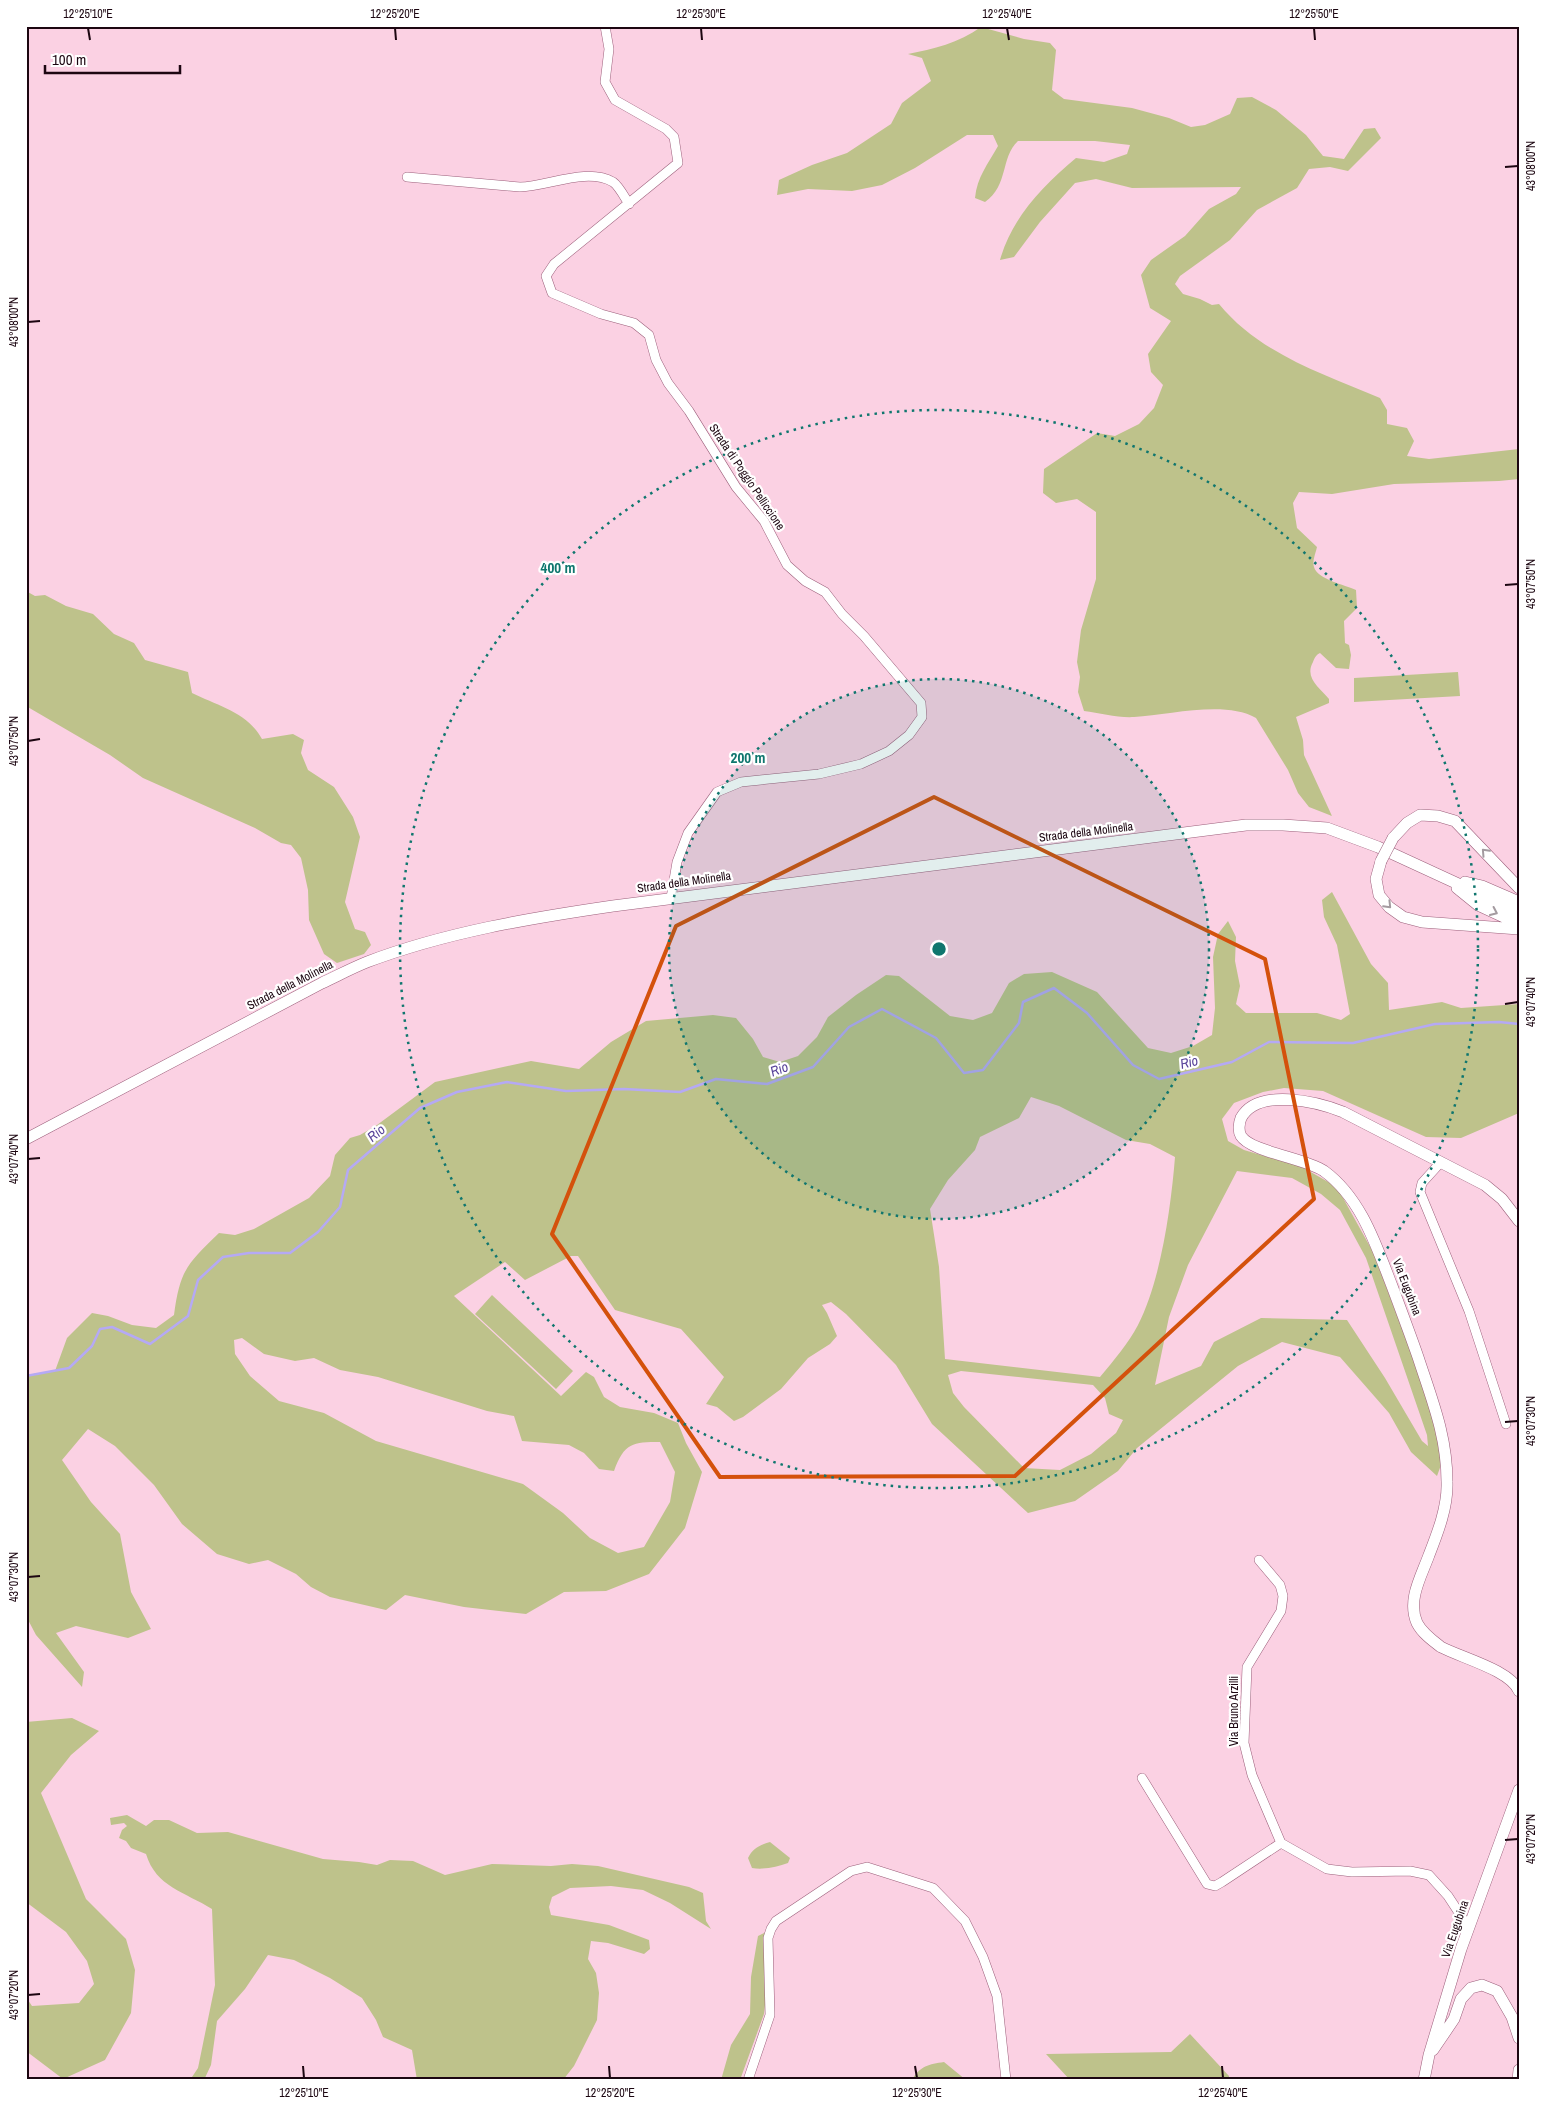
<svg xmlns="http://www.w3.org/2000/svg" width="1545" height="2106" font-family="'Archivo Narrow',sans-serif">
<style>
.green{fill:#bec28b;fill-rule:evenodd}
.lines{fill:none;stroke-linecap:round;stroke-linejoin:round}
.stream{stroke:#b5a9f4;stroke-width:2.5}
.street-casing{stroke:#9c5f7b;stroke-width:10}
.secondary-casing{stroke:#9c5f7b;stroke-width:12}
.street{stroke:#fff;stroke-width:9}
.secondary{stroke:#fff;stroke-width:11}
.secondary-bridge-casing{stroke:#9c5f7b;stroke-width:12;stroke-linecap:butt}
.secondary-bridge{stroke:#fff;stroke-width:11}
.oneway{stroke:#a49ba0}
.marked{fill:none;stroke:#d4510c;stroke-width:4;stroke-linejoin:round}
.ticks{fill:none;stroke:#1c0611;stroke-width:2}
.ring{fill:none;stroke:#0f766e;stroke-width:2.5;stroke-dasharray:2.5 5}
.labels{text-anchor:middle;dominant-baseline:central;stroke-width:4.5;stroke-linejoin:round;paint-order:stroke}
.street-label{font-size:12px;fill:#1c0611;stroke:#fff}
.water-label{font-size:14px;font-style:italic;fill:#584299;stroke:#fff}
.centre{fill:#0f766e;stroke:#fff;stroke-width:2.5}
.ring-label{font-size:15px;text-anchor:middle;font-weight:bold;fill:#0f766e;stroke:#fff;stroke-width:4.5;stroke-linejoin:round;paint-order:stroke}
.neatline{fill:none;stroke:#1c0611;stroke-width:2}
.ticks-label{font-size:12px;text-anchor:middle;fill:#1c0611}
</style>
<rect width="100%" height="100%" fill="#fbd1e3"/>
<path class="green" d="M981 27 1024 39 1050 43 1056 50 1052 90 1064 99 1132 108 1169 118 1191 127 1205 125 1230 114 1237 98 1252 97 1276 110 1306 135 1323 156 1344 159 1364 129 1375 128 1381 138 1348 171 1330 167 1309 169 1297 188 1257 210 1230 240 1180 276 1175 284 1183 294 1200 299 1212 305 1219 304C1260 354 1323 374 1380 398L1387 410V424L1407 428 1414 441 1407 456 1429 459 1519 449V479L1499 481 1394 484 1332 494 1299 492 1293 503 1297 528 1317 547C1316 552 1312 561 1314 567 1317 579 1345 585 1356 590L1357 608 1344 621 1345 643 1349 645 1351 655 1349 669 1336 668 1320 653C1316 655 1315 657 1313 662 1304 678 1320 688 1329 699V703L1296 717 1303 740 1304 755 1332 816 1309 807 1298 793 1288 770 1256 718C1225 700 1169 715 1134 717 1118 718 1100 713 1084 711L1078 692 1080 677 1077 662 1081 630 1096 579V512L1077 499 1056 503 1043 493 1044 469 1097 433 1115 436 1139 424 1154 408 1163 385 1151 372 1148 354 1171 321 1150 308 1141 275 1151 260 1185 236 1209 209 1236 194 1241 187 1132 188 1096 179 1075 183 1040 222 1014 257 1000 260C1012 217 1043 186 1076 158L1104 162 1127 154 1130 145 1095 141H1018C1000 158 1009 185 985 202L975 198C977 177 988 164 998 146L993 135H967L915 168 882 185 852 191 808 189 777 195 779 180 812 165 847 153 891 124 902 103 931 81 922 58 908 54C933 49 959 43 981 27Z
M26 591 35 596 45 595 66 606 93 614 114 634 134 643 145 660 188 672 192 693C218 706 247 712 262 739L293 734 304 740 301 753 308 770 334 787 353 817 360 837 345 902 355 929 365 932 371 945 364 954 337 963 324 954 309 920 308 890 301 858 291 845 281 843 255 828 143 778 110 755 26 706Z
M1458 672 1460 696 1354 702V678Z
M1332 892 1371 964 1388 983 1389 1010 1442 1002 1461 1008 1519 1004V1113L1461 1138 1426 1137 1323 1091 1284 1088 1263 1092 1234 1103 1222 1119 1228 1141 1244 1150 1302 1167 1337 1187 1373 1252 1434 1413 1441 1465 1437 1476 1411 1452 1389 1413 1340 1357 1282 1342 1238 1366 1137 1448 1118 1471 1075 1501 1028 1513 932 1424 896 1365 846 1314 831 1302 822 1305 827 1313 837 1336 830 1344 808 1358 781 1389 743 1417 734 1421 717 1407 706 1404 724 1377 681 1329 615 1310 578 1256H571L525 1280 505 1262 454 1296 561 1396 586 1372 594 1377 604 1397 620 1407 654 1413 678 1423 686 1443 702 1472 685 1528 649 1574 606 1591 564 1592 526 1614 464 1607 405 1595 386 1610 330 1597 311 1587 296 1574 268 1560 249 1564 217 1554 182 1524 154 1485 115 1446 88 1429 62 1460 91 1502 120 1534 131 1592 151 1629 128 1638 76 1626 56 1633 84 1672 82 1687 36 1635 26 1616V1375L55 1371 67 1338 92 1313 108 1316 132 1325 156 1328 174 1315C180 1270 187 1264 219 1233L235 1235 254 1229 309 1198 330 1176 335 1155 350 1138 360 1135 377 1125 435 1082 531 1061 579 1069 611 1042 646 1021 713 1015 736 1018 753 1039 763 1057 780 1062 798 1056 817 1037 828 1017 856 995 886 975 899 976 950 1016 973 1020 992 1013 1009 983 1024 974 1052 972 1097 992 1148 1048 1171 1053 1193 1046 1212 1035 1215 1008 1213 957 1218 934 1228 921 1236 937 1235 961 1240 986 1236 1004 1246 1013H1317L1341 1020 1350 1014 1337 945 1324 917 1322 900ZM1031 1097 1059 1106 1126 1140 1150 1144 1175 1157C1171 1207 1161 1280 1138 1325 1128 1344 1114 1360 1100 1377L945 1359 939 1267 930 1209 948 1180 975 1150 980 1137 1019 1118ZM1237 1171 1292 1178 1321 1194 1340 1210 1366 1258 1427 1435 1428 1446 1422 1441 1385 1378 1347 1320 1261 1318 1214 1342 1201 1366 1155 1385 1169 1317 1188 1265ZM242 1338 264 1354 295 1361 314 1358 340 1370 378 1377 487 1411 514 1416 522 1441 569 1445 584 1453 599 1469 614 1471C624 1443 633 1442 660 1442L675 1472 670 1502 644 1547 618 1553 590 1538 563 1513 523 1484 376 1441 324 1413 279 1401 250 1376 235 1354 234 1340ZM961 1371 1093 1385 1105 1398 1109 1414 1123 1420 1116 1433 1091 1454 1060 1470 1024 1468 964 1407 953 1393 948 1375Z
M492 1295 573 1371 556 1389 475 1314Z
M72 1718 99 1731 71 1755 41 1793 86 1899 126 1939 135 1970 131 2013 105 2060 63 2079 26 2051V1997L32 2006 79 2003 94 1984 87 1961 66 1932 26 1902V1722Z
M127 1815 146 1826 154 1820H169L197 1833 228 1832 323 1859 359 1862 377 1865 390 1860 413 1861 445 1875 492 1864 551 1866 572 1864 598 1866 689 1887 703 1893 706 1921 711 1929 670 1903 643 1890 611 1886 570 1888 552 1897 549 1907 551 1915 609 1925 649 1940 650 1949 644 1954 608 1943 591 1941 588 1959 596 1973 599 1993 597 2020 574 2066 563 2080H417L412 2050 383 2037 376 2020 362 1998 330 1978 294 1960 268 1955 245 1989 217 2021 211 2065 204 2080H190L198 2068 215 1985 212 1909C185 1892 156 1887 146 1854L131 1848 126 1841 119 1838 122 1830 127 1826 124 1823 111 1825 110 1818Z
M770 1842 790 1858 788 1863C777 1867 764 1870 752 1868L748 1858C753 1848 760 1845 770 1842Z
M766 1932 767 1987 764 2014 740 2080H721L731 2045 750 2014 751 1977 758 1936Z
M1190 2034 1229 2076V2080H1070L1046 2054 1171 2052Z
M944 2062 966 2080H912C920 2066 929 2064 944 2062Z"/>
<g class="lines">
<path class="stream" d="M26 1376 69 1368 92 1346 100 1329 112 1327 150 1344 188 1316 198 1280 223 1257 249 1253H290L318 1232 340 1207 348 1170 420 1108 457 1092 507 1082 566 1091 624 1089 680 1092 716 1079 767 1084 813 1067 849 1027 882 1009 936 1038 964 1073 983 1070 1019 1023 1023 1002 1054 988 1087 1013 1133 1065 1159 1079 1232 1062 1269 1042 1353 1043 1435 1024 1499 1022 1519 1024"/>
<g class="street-casing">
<path id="street" d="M605 26 609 49 605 82 615 100 666 129 674 137 678 163 554 264 546 276 552 293 601 314 634 323 649 335 656 360 668 383 689 411 736 487 764 521 787 565 805 581 825 592 842 614 864 636 921 703 922 717 909 735 889 751 861 764 819 774 741 782 717 792 688 833 677 862 671 898
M407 177 520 187C549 186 587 167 613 182 619 186 625 198 629 204
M1441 1162 1422 1183 1420 1192 1469 1311 1506 1424
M1259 1560 1280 1585 1283 1596 1281 1611 1247 1667 1244 1743 1252 1775 1281 1843 1327 1869 1352 1872 1410 1871 1429 1875 1448 1896 1469 1928
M1142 1778 1207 1884 1215 1886 1222 1882 1281 1843
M748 2080 770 2015 768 1938 771 1929 776 1921 851 1871 867 1867 933 1888 965 1921 983 1957 997 1996 1006 2080"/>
</g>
<g class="secondary-casing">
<path id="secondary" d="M1393 838 1407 823 1420 815 1438 816 1455 821 1519 888
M1381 861 1376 879 1379 895 1389 907 1403 917 1422 922 1519 929
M1465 882 1482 886 1519 902
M1457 888 1478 905 1519 924
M26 1139 322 983C337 976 352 968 367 962 446 932 531 918 613 906L1246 825H1283L1327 828 1378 847 1519 912
M1519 1221 1502 1199 1485 1185 1343 1112C1318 1102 1258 1087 1241 1118 1239 1123 1238 1131 1241 1136 1251 1152 1305 1158 1324 1171 1361 1198 1376 1245 1392 1286 1401 1310 1410 1334 1418 1357 1432 1400 1447 1436 1447 1482 1448 1506 1438 1532 1429 1555 1421 1577 1407 1600 1417 1623 1422 1633 1433 1641 1441 1647 1462 1658 1510 1670 1519 1691
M1433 2050 1454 2019 1461 1999 1471 1988 1482 1985 1497 1991 1512 2017 1519 2038
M1424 2080 1429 2055 1461 1949 1519 1790
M1518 2080 1519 2070"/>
</g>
<use href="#street" class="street"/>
<use href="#secondary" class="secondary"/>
<g class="secondary-bridge-casing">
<path id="secondary-bridge" d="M1381 861 1393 838"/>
</g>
<use href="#secondary-bridge" class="secondary-bridge"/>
</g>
<defs><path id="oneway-chevron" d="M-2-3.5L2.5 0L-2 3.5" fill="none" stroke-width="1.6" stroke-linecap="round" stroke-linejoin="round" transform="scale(1.25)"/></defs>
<g class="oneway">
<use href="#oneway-chevron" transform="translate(1485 852) rotate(-133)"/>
<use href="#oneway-chevron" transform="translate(1388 905) rotate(46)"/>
<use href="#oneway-chevron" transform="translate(1494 912) rotate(25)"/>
</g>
<path class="marked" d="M934 797 1265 959 1314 1199 1015 1476 720 1477 552 1234 676 926Z"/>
<path class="ticks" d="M88 28 90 40M395 28 396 40M701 28 702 40M1007 28 1009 40M1314 28 1315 40M1505 167 1518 166M28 322 40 321M1505 585 1518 584M28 741 40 739M1505 1004 1518 1002M28 1159 40 1158M1505 1422 1518 1421M28 1577 40 1576M1505 1840 1518 1839M28 1995 40 1994M303 2066 304 2078M609 2066 610 2078M915 2066 917 2078M1222 2066 1223 2078"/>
<circle cx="939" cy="949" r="270" fill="#0f766e" fill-opacity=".12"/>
<g class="ring">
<circle cx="939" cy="949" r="270"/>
<circle cx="939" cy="949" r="539"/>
</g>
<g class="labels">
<g class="street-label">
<text transform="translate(747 477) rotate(56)">Strada di Poggio Pelliccione</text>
<text transform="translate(1086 832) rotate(-7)">Strada della Molinella</text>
<text transform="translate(684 882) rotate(-8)">Strada della Molinella</text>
<text transform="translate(290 985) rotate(-27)">Strada della Molinella</text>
<text transform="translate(1407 1287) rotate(69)">Via Eugubina</text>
<text transform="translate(1234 1711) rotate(-90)">Via Bruno Arzilli</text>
<text transform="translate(1455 1929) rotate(-71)">Via Eugubina</text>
</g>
<g class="water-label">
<text transform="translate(1189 1062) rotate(-13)">Rio</text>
<text transform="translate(779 1069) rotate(-21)">Rio</text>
<text transform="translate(376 1133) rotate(-40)">Rio</text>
</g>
</g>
<circle cx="939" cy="949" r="8" class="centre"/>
<g class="ring-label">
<text x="558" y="573">400 m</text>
<text x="748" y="763">200 m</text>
</g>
<rect width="1545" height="2106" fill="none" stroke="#ffffff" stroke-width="55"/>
<path d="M45 65v8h135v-8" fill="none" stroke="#1c0611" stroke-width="2.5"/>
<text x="52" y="65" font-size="15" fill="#1c0611" stroke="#ffffff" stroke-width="4" paint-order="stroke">100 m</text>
<rect x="28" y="28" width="1490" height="2050" class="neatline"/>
<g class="ticks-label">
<text x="88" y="18">12°25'10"E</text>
<text x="395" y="18">12°25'20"E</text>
<text x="701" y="18">12°25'30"E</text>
<text x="1007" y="18">12°25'40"E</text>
<text x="1314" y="18">12°25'50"E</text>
<text transform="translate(1531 166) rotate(-90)" y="4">43°08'00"N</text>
<text transform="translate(14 322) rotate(-90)" y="4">43°08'00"N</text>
<text transform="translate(1531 584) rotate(-90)" y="4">43°07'50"N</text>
<text transform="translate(14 741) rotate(-90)" y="4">43°07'50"N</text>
<text transform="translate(1531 1002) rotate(-90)" y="4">43°07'40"N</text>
<text transform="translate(14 1159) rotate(-90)" y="4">43°07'40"N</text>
<text transform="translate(1531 1421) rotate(-90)" y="4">43°07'30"N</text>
<text transform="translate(14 1577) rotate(-90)" y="4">43°07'30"N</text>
<text transform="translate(1531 1839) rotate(-90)" y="4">43°07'20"N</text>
<text transform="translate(14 1995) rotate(-90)" y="4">43°07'20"N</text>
<text x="304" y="2097">12°25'10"E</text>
<text x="610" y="2097">12°25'20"E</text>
<text x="917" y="2097">12°25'30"E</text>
<text x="1223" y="2097">12°25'40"E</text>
</g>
</svg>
